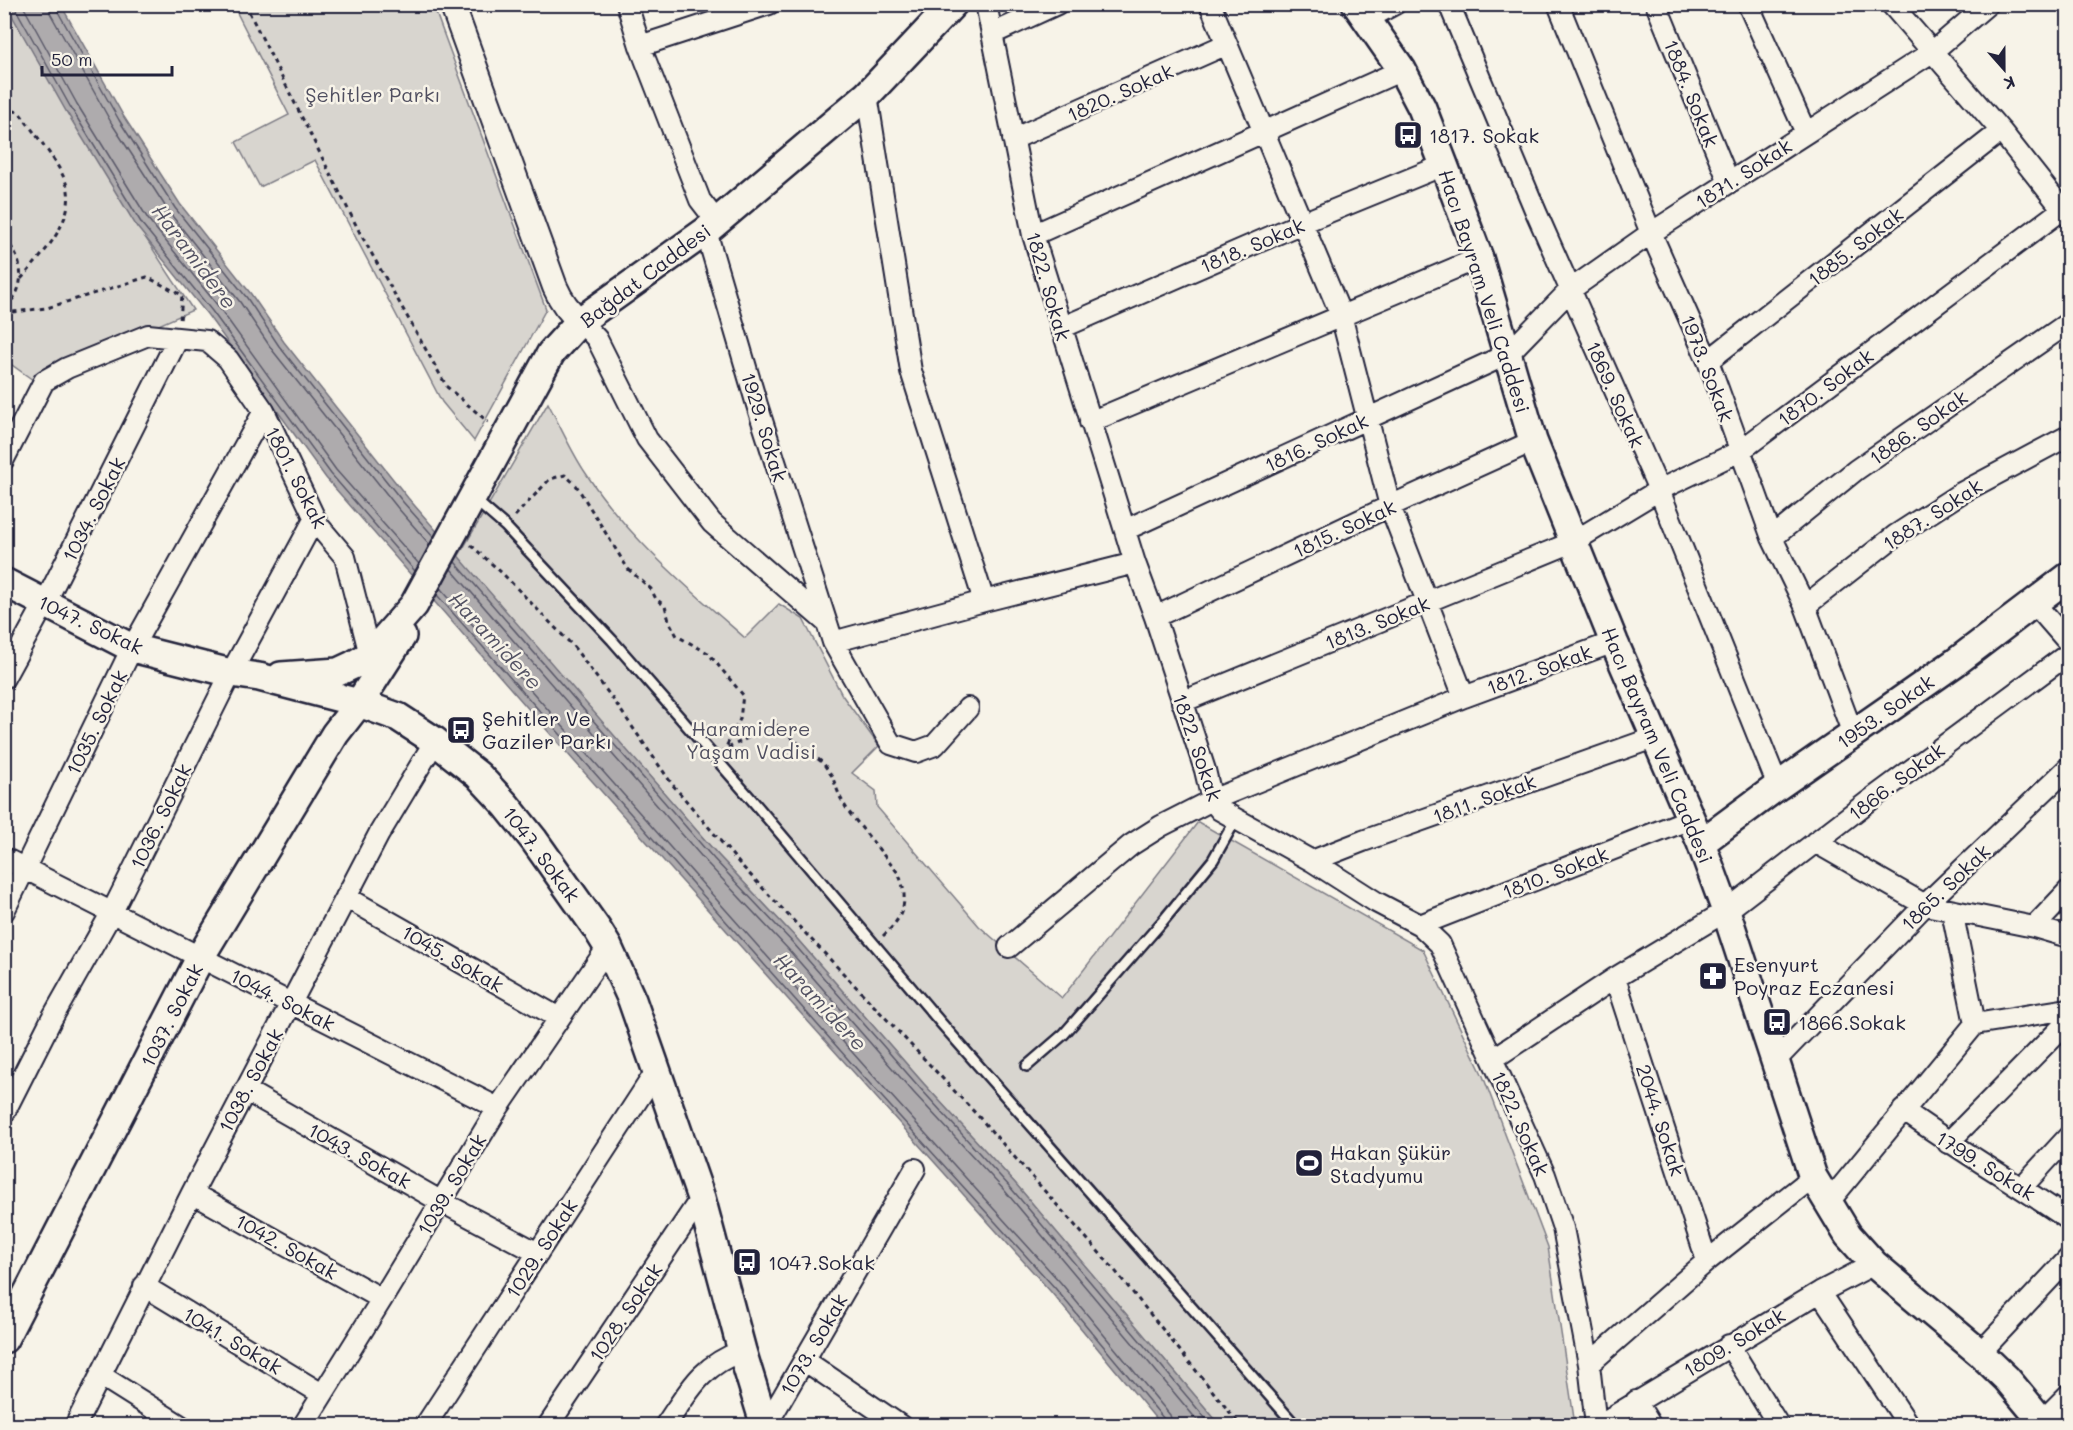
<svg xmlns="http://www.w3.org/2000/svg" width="2073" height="1430" viewBox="0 0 2073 1430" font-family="Mali,sans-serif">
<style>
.green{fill:#d8d5cf;stroke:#7d7c85;stroke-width:1.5}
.water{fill:#aeabad;stroke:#76747f;stroke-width:1.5}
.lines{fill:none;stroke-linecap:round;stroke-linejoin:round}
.shore{stroke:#5a5969;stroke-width:1.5}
.service-casing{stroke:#22223b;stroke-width:14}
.minor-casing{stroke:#22223b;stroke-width:24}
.tertiary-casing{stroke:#22223b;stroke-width:28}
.secondary-casing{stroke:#22223b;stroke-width:32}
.path{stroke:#22223b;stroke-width:3;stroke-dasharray:4.5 4.5;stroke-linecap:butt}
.service{stroke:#f7f3e8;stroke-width:9}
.minor{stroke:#f7f3e8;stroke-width:20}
.tertiary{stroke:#f7f3e8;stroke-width:24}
.secondary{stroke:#f7f3e8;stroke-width:27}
.labels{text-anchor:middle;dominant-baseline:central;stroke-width:5;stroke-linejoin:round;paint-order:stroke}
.street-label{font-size:20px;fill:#22223b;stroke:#f7f3e8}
.park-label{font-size:20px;fill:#504f60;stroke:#f7f3e8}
.poi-label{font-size:20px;fill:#22223b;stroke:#f7f3e8;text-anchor:start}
.water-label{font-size:21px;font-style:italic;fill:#535263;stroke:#f7f3e8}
</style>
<rect width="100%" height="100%" fill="#f7f3e8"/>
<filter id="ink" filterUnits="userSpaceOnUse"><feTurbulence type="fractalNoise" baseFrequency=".0167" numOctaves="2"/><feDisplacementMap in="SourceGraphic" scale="12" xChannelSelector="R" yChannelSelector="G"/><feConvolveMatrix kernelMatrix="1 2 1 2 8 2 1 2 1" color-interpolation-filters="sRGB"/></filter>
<g filter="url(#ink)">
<path class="green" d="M6 4C65 109 126 211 193 310L33 380 5 360 4 5Z
M233 5H433L546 309 474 441 442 402 315 160 260 187 236 142 289 115Z
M548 403C560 426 571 451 585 472 627 537 688 588 745 638L779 604 803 619 842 695 879 746 852 773 876 791 877 807 979 926 1062 998 1198 822 1423 950 1483 1076 1548 1247 1575 1425H1220L1015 1183 924 1084 798 940 718 855 458 557Z"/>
<path class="water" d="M6 5H61L124 117 180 204 251 294 284 342 408 498 718 855 798 940 924 1084 1015 1183 1220 1425H1161L1051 1292 575 762 326 478 207 314 137 227 66 111Z"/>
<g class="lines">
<path class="shore" d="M13 4 71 108 142 224 212 311 331 474 415 571
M22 4 77 104 148 219 218 306 336 470 419 564
M49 4 50 13 112 124 169 212 240 302 273 351 397 507 430 545
M56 4 57 10 119 120 175 208 247 298 279 346 403 502 434 537
M455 562 714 859 794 944 920 1088 1010 1187 1212 1426
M451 569 708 864 788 949 914 1093 1005 1191 1202 1426
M440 588 868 1070 1061 1283 1170 1415 1173 1426
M437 595 862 1075 1055 1288 1164 1419 1165 1426"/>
<g class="service-casing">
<path id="service" d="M475 500 505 526 612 640 752 800 941 1023 1296 1426
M1027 1066 1064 1034 1162 922 1213 860 1236 819"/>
</g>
<g class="minor-casing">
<path id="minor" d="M627 4 640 46 700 200 717 222
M986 4 1033 235 1135 563 1155 617 1205 770 1212 800 1220 810 1312 861 1376 902 1420 925 1440 944 1545 1175 1563 1228 1589 1364 1596 1426
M1449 4 1536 212 1659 490 1778 786
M1558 4 1651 233 1708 361 1772 538 1805 606 1853 734
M1656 4 1729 182
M1748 4 1806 133
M1891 4 2001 131 2068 216
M1367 19 1395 4
M992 34 1057 4
M640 46 769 4
M867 95 911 371 984 601
M1013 139 1227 44
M706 231 757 405 826 621
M1033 235 1402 70
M580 321 597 339 647 439 712 523 827 623 833 642 891 744 916 752 935 745 968 708
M1061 328 1302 223 1444 165
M1708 361 2001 131
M1090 422 1479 258
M4 459 44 381 67 368 148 335 207 341 228 359 264 411 318 525 345 557 370 655
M1125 530 1508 354 1570 290 1651 233 1932 52 1988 4
M1772 538 1856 470 2068 323
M2034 603 2068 642
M1805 606 1896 535 1961 493 2068 436
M1155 617 1390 506 1533 441
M833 642 984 601 1135 563
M4 678 45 603 178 338
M1464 697 1614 642
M1182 702 1573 542 1659 490 1740 451 2063 209
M1815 842 1925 905 2034 927 2068 937
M4 858 498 1108
M1312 861 1363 841 1656 737
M346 897 559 1018
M4 911 132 648 264 411
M1420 925 1690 819
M2034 927 2068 891
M1009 947 1131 845 1161 826 1212 800 1464 697 1390 506 1341 315 1210 4
M1615 978 1707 1261
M1975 1024 2068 1009
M1493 1059 1615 978 1726 911 1869 801 2068 654
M1775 1061 1925 905 2068 768
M245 1090 440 1201 538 1253
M1903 1110C1957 1149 2014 1182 2068 1219
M4 1113 51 1020 112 912 231 673 315 518
M1948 1143 2068 1021
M2022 1187 2068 1137
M192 1193 382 1299
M1828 1203 1975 1024 1952 911
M144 1286 322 1394
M1820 1292 1909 1426
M1729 1345 1779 1426
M1980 1353 2068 1259
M804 1360 901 1426
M1589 1364 1707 1261 1813 1177
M100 1375 181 1426
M1636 1401 1651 1426
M2042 1421 2068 1395
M75 1426 192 1193 379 834 435 741
M303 1426 382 1299 498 1108 608 947
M425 1426 657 1070
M548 1426 701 1198
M665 1426C689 1391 700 1366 742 1351
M766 1426 915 1169
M1597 1426 1820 1292 1874 1264"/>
</g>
<g class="tertiary-casing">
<path id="tertiary" d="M452 4 555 287C561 301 568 311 580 321"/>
</g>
<g class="secondary-casing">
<path id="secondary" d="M1356 4 1402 70 1422 108 1444 165 1479 258 1533 441 1614 642 1701 843 1726 911 1813 1177 1848 1235 1874 1264 1980 1353 2007 1379 2046 1426
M4 582 132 648 231 673 259 677 359 703 398 717 435 741 478 775 506 805 534 840 597 929 608 947 632 1000 701 1198 742 1351 765 1426
M281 676 338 672 353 665 370 655 414 605 551 353 580 321 706 231 867 95 953 4
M1701 843 1778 786 1956 662 2068 577
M4 1339 201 956 335 734 359 703 402 636"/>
</g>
<path class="path" d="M245 4 360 233 447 387 488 422
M4 109 19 112C32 131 61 164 67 186 76 220 42 255 21 279
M4 239C24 257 28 290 4 308
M4 313 47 308 147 277 182 295 180 321
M515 516 550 479 565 475 576 485 628 569 651 589 656 599 665 606 669 621 677 636 708 653 743 695 740 719 724 751
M471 545 503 574 573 646 615 702 672 784 739 863 979 1117 1112 1267 1241 1426
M728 748 775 724 823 763 832 776 840 797 848 811 898 873C910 899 904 917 883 936"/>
<use href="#service" class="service"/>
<use href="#minor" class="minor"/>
<use href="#tertiary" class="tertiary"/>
<use href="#secondary" class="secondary"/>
</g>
</g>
<defs>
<g id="bus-square" transform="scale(1.5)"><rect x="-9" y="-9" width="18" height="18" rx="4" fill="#22223b" stroke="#f7f3e8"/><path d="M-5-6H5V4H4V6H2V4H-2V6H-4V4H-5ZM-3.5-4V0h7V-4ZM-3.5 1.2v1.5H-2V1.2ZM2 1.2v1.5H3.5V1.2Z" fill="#fff"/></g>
<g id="pharmacy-square" transform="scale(1.5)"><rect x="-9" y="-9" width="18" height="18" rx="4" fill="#22223b" stroke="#f7f3e8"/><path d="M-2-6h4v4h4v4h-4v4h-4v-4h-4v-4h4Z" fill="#fff"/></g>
<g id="stadium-square" transform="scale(1.5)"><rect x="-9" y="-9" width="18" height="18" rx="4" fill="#22223b" stroke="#f7f3e8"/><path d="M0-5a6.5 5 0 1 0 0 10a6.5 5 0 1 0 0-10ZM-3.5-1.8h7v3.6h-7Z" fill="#fff"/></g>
</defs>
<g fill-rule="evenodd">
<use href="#bus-square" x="1408" y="135"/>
<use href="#bus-square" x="461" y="730"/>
<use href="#pharmacy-square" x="1713" y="976"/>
<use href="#bus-square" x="1777" y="1022"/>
<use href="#stadium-square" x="1309" y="1163"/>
<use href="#bus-square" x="747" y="1262"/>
</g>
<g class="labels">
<g class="street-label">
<text transform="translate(1120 92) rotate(-24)">1820. Sokak</text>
<text transform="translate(1692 93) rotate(68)">1884. Sokak</text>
<text transform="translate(1743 173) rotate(-33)">1871. Sokak</text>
<text transform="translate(1252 245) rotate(-23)">1818. Sokak</text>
<text transform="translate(1855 246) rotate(-38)">1885. Sokak</text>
<text transform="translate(645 275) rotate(-37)">Bağdat Caddesi</text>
<text transform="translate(1049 286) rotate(74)">1822. Sokak</text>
<text transform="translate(1485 291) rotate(72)">Hacı Bayram Veli Caddesi</text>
<text transform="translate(1708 368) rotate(69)">1973. Sokak</text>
<text transform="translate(1825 387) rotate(-37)">1870. Sokak</text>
<text transform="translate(1616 394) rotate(66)">1869. Sokak</text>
<text transform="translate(765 427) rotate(73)">1929. Sokak</text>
<text transform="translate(1918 427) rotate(-35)">1886. Sokak</text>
<text transform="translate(1316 442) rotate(-25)">1816. Sokak</text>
<text transform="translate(297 477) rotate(63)">1801. Sokak</text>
<text transform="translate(93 509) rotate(-63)">1034. Sokak</text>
<text transform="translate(1932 514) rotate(-33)">1887. Sokak</text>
<text transform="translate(1344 528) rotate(-25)">1815. Sokak</text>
<text transform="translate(1377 622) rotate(-22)">1813. Sokak</text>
<text transform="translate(91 624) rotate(25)">1047. Sokak</text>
<text transform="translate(1539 669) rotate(-20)">1812. Sokak</text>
<text transform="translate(1885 711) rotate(-35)">1953. Sokak</text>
<text transform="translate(96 722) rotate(-64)">1035. Sokak</text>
<text transform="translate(1658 745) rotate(67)">Hacı Bayram Veli Caddesi</text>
<text transform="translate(1198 747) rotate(71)">1822. Sokak</text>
<text transform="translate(1896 781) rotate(-37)">1866. Sokak</text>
<text transform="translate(1484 798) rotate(-20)">1811. Sokak</text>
<text transform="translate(160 816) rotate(-64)">1036. Sokak</text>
<text transform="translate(542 854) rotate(53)">1047. Sokak</text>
<text transform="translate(1555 872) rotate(-21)">1810. Sokak</text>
<text transform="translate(1945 887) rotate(-44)">1865. Sokak</text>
<text transform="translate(453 958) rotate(30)">1045. Sokak</text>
<text transform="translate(283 999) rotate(27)">1044. Sokak</text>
<text transform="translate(171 1015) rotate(-63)">1037. Sokak</text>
<text transform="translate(250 1080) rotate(-62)">1038. Sokak</text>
<text transform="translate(1661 1120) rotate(72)">2044. Sokak</text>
<text transform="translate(1521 1123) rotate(66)">1822. Sokak</text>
<text transform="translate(360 1155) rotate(29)">1043. Sokak</text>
<text transform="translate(1986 1165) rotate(32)">1799. Sokak</text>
<text transform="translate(451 1184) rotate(-59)">1039. Sokak</text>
<text transform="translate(287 1246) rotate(29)">1042. Sokak</text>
<text transform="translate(541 1248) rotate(-57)">1029. Sokak</text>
<text transform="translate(625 1312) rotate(-56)">1028. Sokak</text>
<text transform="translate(233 1340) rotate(31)">1041. Sokak</text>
<text transform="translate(1734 1342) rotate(-31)">1809. Sokak</text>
<text transform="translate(813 1344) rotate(-60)">1073. Sokak</text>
</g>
<g class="park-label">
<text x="373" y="94">Şehitler Parkı</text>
<text x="751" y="728">Haramidere<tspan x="751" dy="23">Yaşam Vadisi</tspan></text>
</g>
<g class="poi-label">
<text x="1429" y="135">1817. Sokak</text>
<text x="482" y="718">Şehitler Ve<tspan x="482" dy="23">Gaziler Parkı</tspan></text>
<text x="1734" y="964">Esenyurt<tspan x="1734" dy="23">Poyraz Eczanesi</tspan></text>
<text x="1798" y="1022">1866.Sokak</text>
<text x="1330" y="1152">Hakan Şükür<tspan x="1330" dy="23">Stadyumu</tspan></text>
<text x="768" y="1262">1047.Sokak</text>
</g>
<g class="water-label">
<text transform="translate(195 256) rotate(53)">Haramidere</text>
<text transform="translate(496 640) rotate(47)">Haramidere</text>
<text transform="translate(821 1001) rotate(47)">Haramidere</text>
</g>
</g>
<rect width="2073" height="1430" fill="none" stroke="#f7f3e8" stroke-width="24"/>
<rect x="12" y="12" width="2049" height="1406" fill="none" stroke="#22223b" stroke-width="2" filter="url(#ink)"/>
<g transform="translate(2004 69) rotate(159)" stroke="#f7f3e8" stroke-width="4.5" paint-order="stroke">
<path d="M0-4.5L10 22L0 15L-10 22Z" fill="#22223b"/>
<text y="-9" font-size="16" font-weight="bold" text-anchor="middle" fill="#22223b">K</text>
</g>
<path d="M42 66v9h130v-9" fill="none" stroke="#22223b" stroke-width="3"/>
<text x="51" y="66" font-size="18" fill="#22223b" stroke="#f7f3e8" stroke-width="4.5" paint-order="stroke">50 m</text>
</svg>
